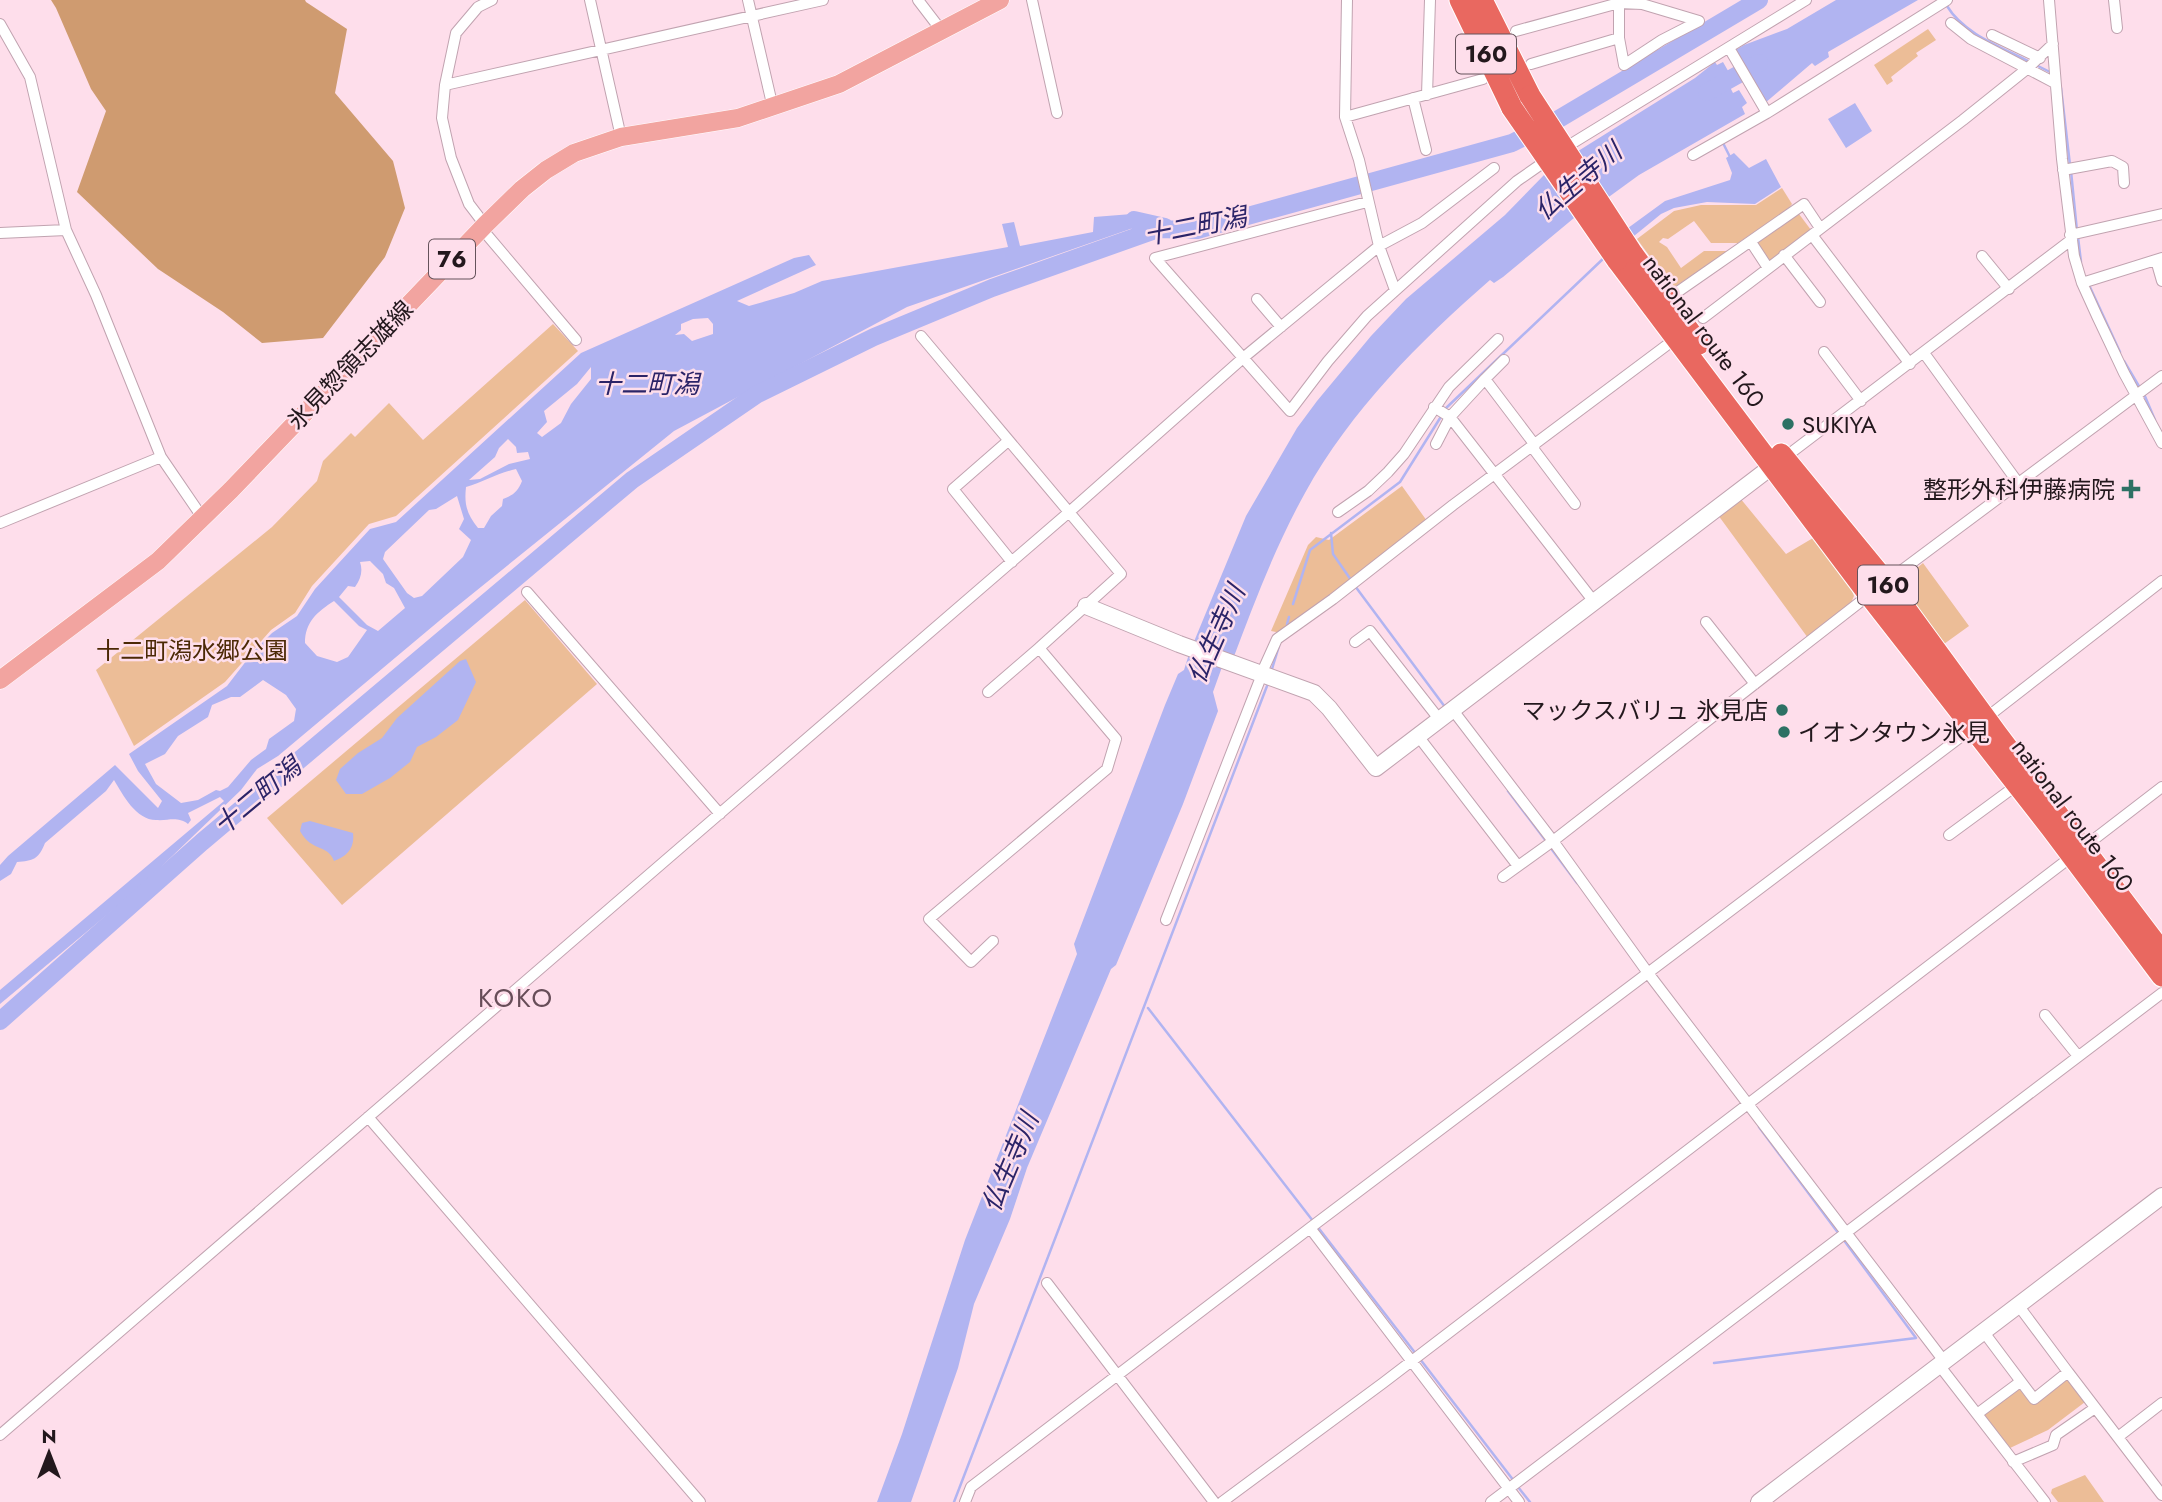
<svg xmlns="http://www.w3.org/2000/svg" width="2162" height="1502" viewBox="0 0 2162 1502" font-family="Jost,'Noto Sans JP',sans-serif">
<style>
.green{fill:#ecbd97}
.forest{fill:#cf9b70}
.water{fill:#b1b4f1;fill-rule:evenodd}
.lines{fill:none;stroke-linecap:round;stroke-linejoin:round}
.stream{stroke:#b1b4f1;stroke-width:2.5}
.river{stroke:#b1b4f1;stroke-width:18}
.street-casing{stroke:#c1a3b0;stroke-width:12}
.secondary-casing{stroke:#c1a3b0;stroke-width:18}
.primary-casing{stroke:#fff;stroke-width:19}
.highway-casing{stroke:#fff;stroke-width:23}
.street{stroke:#fff;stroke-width:10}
.secondary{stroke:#fff;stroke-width:16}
.primary{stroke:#f2a4a0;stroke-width:18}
.highway{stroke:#e96860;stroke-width:21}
.highway-bridge-casing{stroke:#fff;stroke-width:23;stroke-linecap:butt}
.highway-bridge{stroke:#e96860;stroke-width:21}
.poi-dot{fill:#2d7164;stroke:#fedeeb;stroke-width:2.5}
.labels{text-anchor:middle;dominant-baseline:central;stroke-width:5;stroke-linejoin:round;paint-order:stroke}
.shield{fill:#fedeeb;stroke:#65535b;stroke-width:2}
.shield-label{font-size:23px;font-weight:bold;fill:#23181d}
.street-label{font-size:24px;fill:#23181d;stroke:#fedeeb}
.poi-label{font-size:24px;fill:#23181d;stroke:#fedeeb;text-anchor:start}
.park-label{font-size:24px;fill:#4b2905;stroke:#fedeeb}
.water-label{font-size:26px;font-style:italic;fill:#2b2468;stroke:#fedeeb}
.neighbourhood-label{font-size:26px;letter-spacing:2px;fill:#674d58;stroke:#fedeeb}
</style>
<rect width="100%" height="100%" fill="#fedeeb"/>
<path class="green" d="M1928 29 1936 40 1916 53 1918 56 1891 77 1893 81 1887 85 1874 65Z
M1782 188 1792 204 1788 209 1738 243H1711L1694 221 1668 239 1663 238 1659 242 1667 247 1681 268 1704 251H1728L1673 288 1637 239 1674 211 1701 205H1756Z
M1799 214 1811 230 1770 262 1756 244Z
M553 324 578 351 396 516 369 524 312 586 295 613 271 630 225 682 134 746 96 670 272 527 317 481 323 461 351 433 355 437 389 403 423 440Z
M1402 486 1427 521 1281 633 1271 631 1308 545 1316 537 1329 540Z
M1740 498 1786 554 1813 538 1852 591 1854 596 1851 603 1808 638 1718 515Z
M1923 563 1969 626 1944 644 1903 590 1906 577Z
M525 600 597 684 342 905 267 818Z
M2063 1380 2070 1381 2085 1402 2048 1430 2010 1448 1985 1416 1986 1412 2016 1390 2021 1389 2032 1403Z
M2085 1475 2104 1502H2058L2051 1493 2052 1489Z"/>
<path class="forest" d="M51 0H305L306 2 347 29 335 93 393 161 405 208 385 257 323 338 262 343 223 312 158 269 77 192 106 111 91 89 56 8Z"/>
<path class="water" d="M1836 0H1918L1828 52 1829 57 1815 66 1812 63 1765 103 1734 51 1744 45 1787 29Z
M1715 62 1717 65 1723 62 1731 76 1726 79 1733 93 1739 90 1747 103 1742 107 1745 114 1639 175 1606 199 1575 153 1695 78Z
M1855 103 1872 131 1846 148 1828 119Z
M1734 153 1749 168 1766 159 1781 187 1755 204 1707 202 1674 208 1661 214 1634 236 1628 228 1665 201 1730 180 1732 173 1726 158Z
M1544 175 1574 218 1503 277 1494 283 1490 280C1419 342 1351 410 1305 493 1276 545 1254 603 1233 659L1193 644 1246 516 1297 428 1317 401 1371 336 1406 299 1505 215Z
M1132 214 1136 227 907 307 674 431 445 616 278 756 257 769 241 790 138 889 0 1004V990L224 801 220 797 188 813 191 820 188 824C177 816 169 821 156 820 136 820 123 795 114 780L106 791 45 843C39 859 33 861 17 862L11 874 0 881V865L8 856 115 765 158 808 162 801 138 771 129 754 227 686 253 652 272 633 297 616 315 589 370 529 396 522 581 353 794 258 809 255 816 265 737 301 749 306 794 293 822 281 1008 247 1002 224 1014 222 1020 246 1093 232 1094 217ZM708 318 713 324V334L692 341 684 334 675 335 681 330V324L693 319ZM591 367V379L571 404 561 423 542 437 537 433 547 422 544 411 577 384ZM508 439 516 447 517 453 528 452 530 459 509 464 480 479 469 480 495 457 499 448ZM516 469 522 481C518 491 514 495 503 499L502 506 491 516 484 528H478C467 514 464 505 466 487 483 482 498 473 516 469ZM457 496 464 519 459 529 471 540 463 557 422 596 414 598 407 593 383 559 385 552 429 510 436 509ZM370 561 383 574 386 583 394 588 405 608 378 631 367 625 339 597 348 586 355 587C361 579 363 571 360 562ZM334 601 359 626 367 630 348 657 337 662 317 656 305 643C305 622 317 612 334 601ZM263 680 286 695 296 709 294 721 269 739 266 749 251 760 228 787 220 791 216 790 198 800 181 803 156 784 145 764 165 754 178 736 208 717 212 705 231 697H240Z
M1189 654 1222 667 1213 692 1218 711 1183 804 1116 965 1111 969 1027 1168 1010 1219 974 1304 958 1368 911 1502H877L902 1434 965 1240 1077 954 1074 944 1165 705 1178 674 1184 670Z
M466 659 476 682 458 720 436 737 417 747 410 762 390 778 362 794H346L336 780 340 769 358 753 382 738 397 718 460 661Z
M310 821 353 833C355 848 347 856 334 861 328 844 311 852 300 831L302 823Z"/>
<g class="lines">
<path class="stream" d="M1947 6C1964 34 2001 47 2030 62
M2036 65 2052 73
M2061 88 2070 165
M1723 143 1731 159
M2071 171 2077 231
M2078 237 2081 262
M2089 285 2120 352
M2124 361 2140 388
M2144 394 2155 420
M1445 409 1605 257
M1331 533 1333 554 1351 580
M1355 586 1445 707
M1293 604 1310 550 1400 482 1442 415
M1287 624 1289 617
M1272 669 1279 646
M1508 791 1546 841
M1550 847 1577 883
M1148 1008 1313 1221
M1759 1127 1839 1234
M1317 1226 1416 1354
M1420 1359 1514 1481
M1714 1363 1916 1338 1843 1239
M1518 1487 1530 1502
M954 1502 1267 686"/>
<path class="river" d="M1707 92 1759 63
M1134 220 1165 227
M0 1021 202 842 632 480 756 395 874 337 992 288 1158 229 1197 230 1512 143 1557 120 1759 0"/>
<g class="street-casing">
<path id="street" d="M590 0 621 137
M748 0 773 108
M918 0 941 30
M1032 0 1057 113
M1347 0 1345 117 1359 160 1379 246 1395 290
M2049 0 2062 159 2074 256 2082 283 2097 316 2124 373 2162 443
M2114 0 2117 28
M1619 3 1642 4 1699 21 1662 40 1624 65 1619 38Z
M1951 23 1971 39 2055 83
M0 24 30 77 66 230 96 295 161 457 202 517
M1516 31 1619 3V0
M1992 35 2040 58
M1531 64 1619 38
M445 85 823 0
M1427 95 1430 0
M1413 98 1426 150
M1767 113 1947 0
M1345 117 1483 79
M1563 149 1806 0
M1693 155 1767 113 1729 48
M2063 170 2112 161 2123 167 2124 183
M1367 202 1155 258 1290 411 1328 361 1367 316 1517 181 1550 158
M485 225 469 204 451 158 442 118 445 85 456 33 478 7 492 0
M482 229 576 340
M0 233 66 230
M1812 235 1910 364
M2070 235 2162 214
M1751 242 1768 268
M1784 255 1820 302
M1982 256 2009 289
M2156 260 2162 281
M2082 283 2162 258
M1257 299 1281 327
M1666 300 1804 204 1820 228
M1703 318 1963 120 2028 68 2053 44
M921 336 1121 574 1039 648 1116 739 1107 769 929 919 971 962 993 941
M1824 352 1861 401
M1924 353 2019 484
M1504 360 1485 379 1535 445
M1485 379 1450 417 1595 603
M1434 407 1450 417 1436 444
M1008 441 953 489 1012 562
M1532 447 1575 504
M1784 458 2071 240
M1338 512 1368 491 1388 472 1404 454 1449 387 1498 339
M0 523 161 457
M1886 582 2162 376
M527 592 720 814
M1706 622 1755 684
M1355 642 1370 631 1439 719
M1263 670 1277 639 1333 599 1453 505 1667 345
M988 692 1039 648
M1452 709 1553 841 1648 973 1944 1361
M1418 736 1518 866
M1949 835 2017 785
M2084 847 2162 787
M1503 877 1553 841 1869 595
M1166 920 1259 682
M2045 1015 2078 1056
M368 1117 700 1502
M1310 1228 1519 1502
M1047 1283 1214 1502
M2018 1305 2068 1372
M1983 1331 2034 1399 2068 1372 2162 1495
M1939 1365 2045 1502
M1977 1414 2020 1382
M0 1435 1068 513 1243 358 1379 246 1422 223 1494 168
M2118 1437 2162 1403
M2013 1462 2053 1445 2056 1435 2095 1408
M965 1502 971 1487 1310 1228 1995 711 2162 581
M1222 1502 1383 1383 2071 857
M1491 1502 2162 993"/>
</g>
<g class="secondary-casing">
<path id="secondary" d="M1086 606 1179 644 1314 693 1329 708 1376 768 1779 461
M1759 1502 2162 1196"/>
</g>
<g class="primary-casing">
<path id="primary" d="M0 680 158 561 231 490 485 225 522 189 546 170 574 153 621 137 738 118 839 84 1000 0"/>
</g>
<g class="highway-casing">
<path id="highway" d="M1460 0 1512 108
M1482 0 1530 96
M1632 253 1699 344
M1617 260 1869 595 2051 828 2162 976
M1781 454 1886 582 1997 734 2162 952"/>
</g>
<use href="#street" class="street"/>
<use href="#secondary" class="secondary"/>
<use href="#primary" class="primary"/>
<use href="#highway" class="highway"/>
<g class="highway-bridge-casing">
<path id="highway-bridge" d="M1530 96 1632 253
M1512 108 1617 260"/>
</g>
<use href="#highway-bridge" class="highway-bridge"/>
</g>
<g class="poi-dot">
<circle cx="1788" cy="424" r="7"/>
<path d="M2127.5 478.5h7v7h7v7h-7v7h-7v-7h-7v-7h7z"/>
<circle cx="1782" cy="710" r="7"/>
<circle cx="1784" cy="732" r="7"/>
</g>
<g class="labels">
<g class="shield">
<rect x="1456" y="34.5" width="60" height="39" rx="5"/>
<rect x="429" y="239.5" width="46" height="39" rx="5"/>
<rect x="1858" y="565.5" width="60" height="39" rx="5"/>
</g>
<g class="shield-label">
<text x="1486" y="54">160</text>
<text x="452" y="259">76</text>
<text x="1888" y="585">160</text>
</g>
<g class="street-label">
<text transform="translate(1704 331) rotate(53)">national route 160</text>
<text transform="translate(350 365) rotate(-46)">氷見惣領志雄線</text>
<text transform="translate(2073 815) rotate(53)">national route 160</text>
</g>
<g class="poi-label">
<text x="1802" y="424">SUKIYA</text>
<text x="2115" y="489" text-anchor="end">整形外科伊藤病院</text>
<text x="1768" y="710" text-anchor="end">マックスバリュ 氷見店</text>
<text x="1798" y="732">イオンタウン氷見</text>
</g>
<g class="park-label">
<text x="192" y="650">十二町潟水郷公園</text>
</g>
<g class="water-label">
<text transform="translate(1578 181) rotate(-40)">仏生寺川</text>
<text transform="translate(1195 226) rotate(-11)">十二町潟</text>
<text x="647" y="384">十二町潟</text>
<text transform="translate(1216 634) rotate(-66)">仏生寺川</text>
<text transform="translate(257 796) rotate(-40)">十二町潟</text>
<text transform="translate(1010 1162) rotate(-67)">仏生寺川</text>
</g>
<g class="neighbourhood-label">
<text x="516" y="998">KOKO</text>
</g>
</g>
<g transform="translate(49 1453)" stroke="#fedeeb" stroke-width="5" paint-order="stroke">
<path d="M0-5L12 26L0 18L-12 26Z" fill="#23181d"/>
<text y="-10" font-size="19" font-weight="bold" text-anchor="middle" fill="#23181d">N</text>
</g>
</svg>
